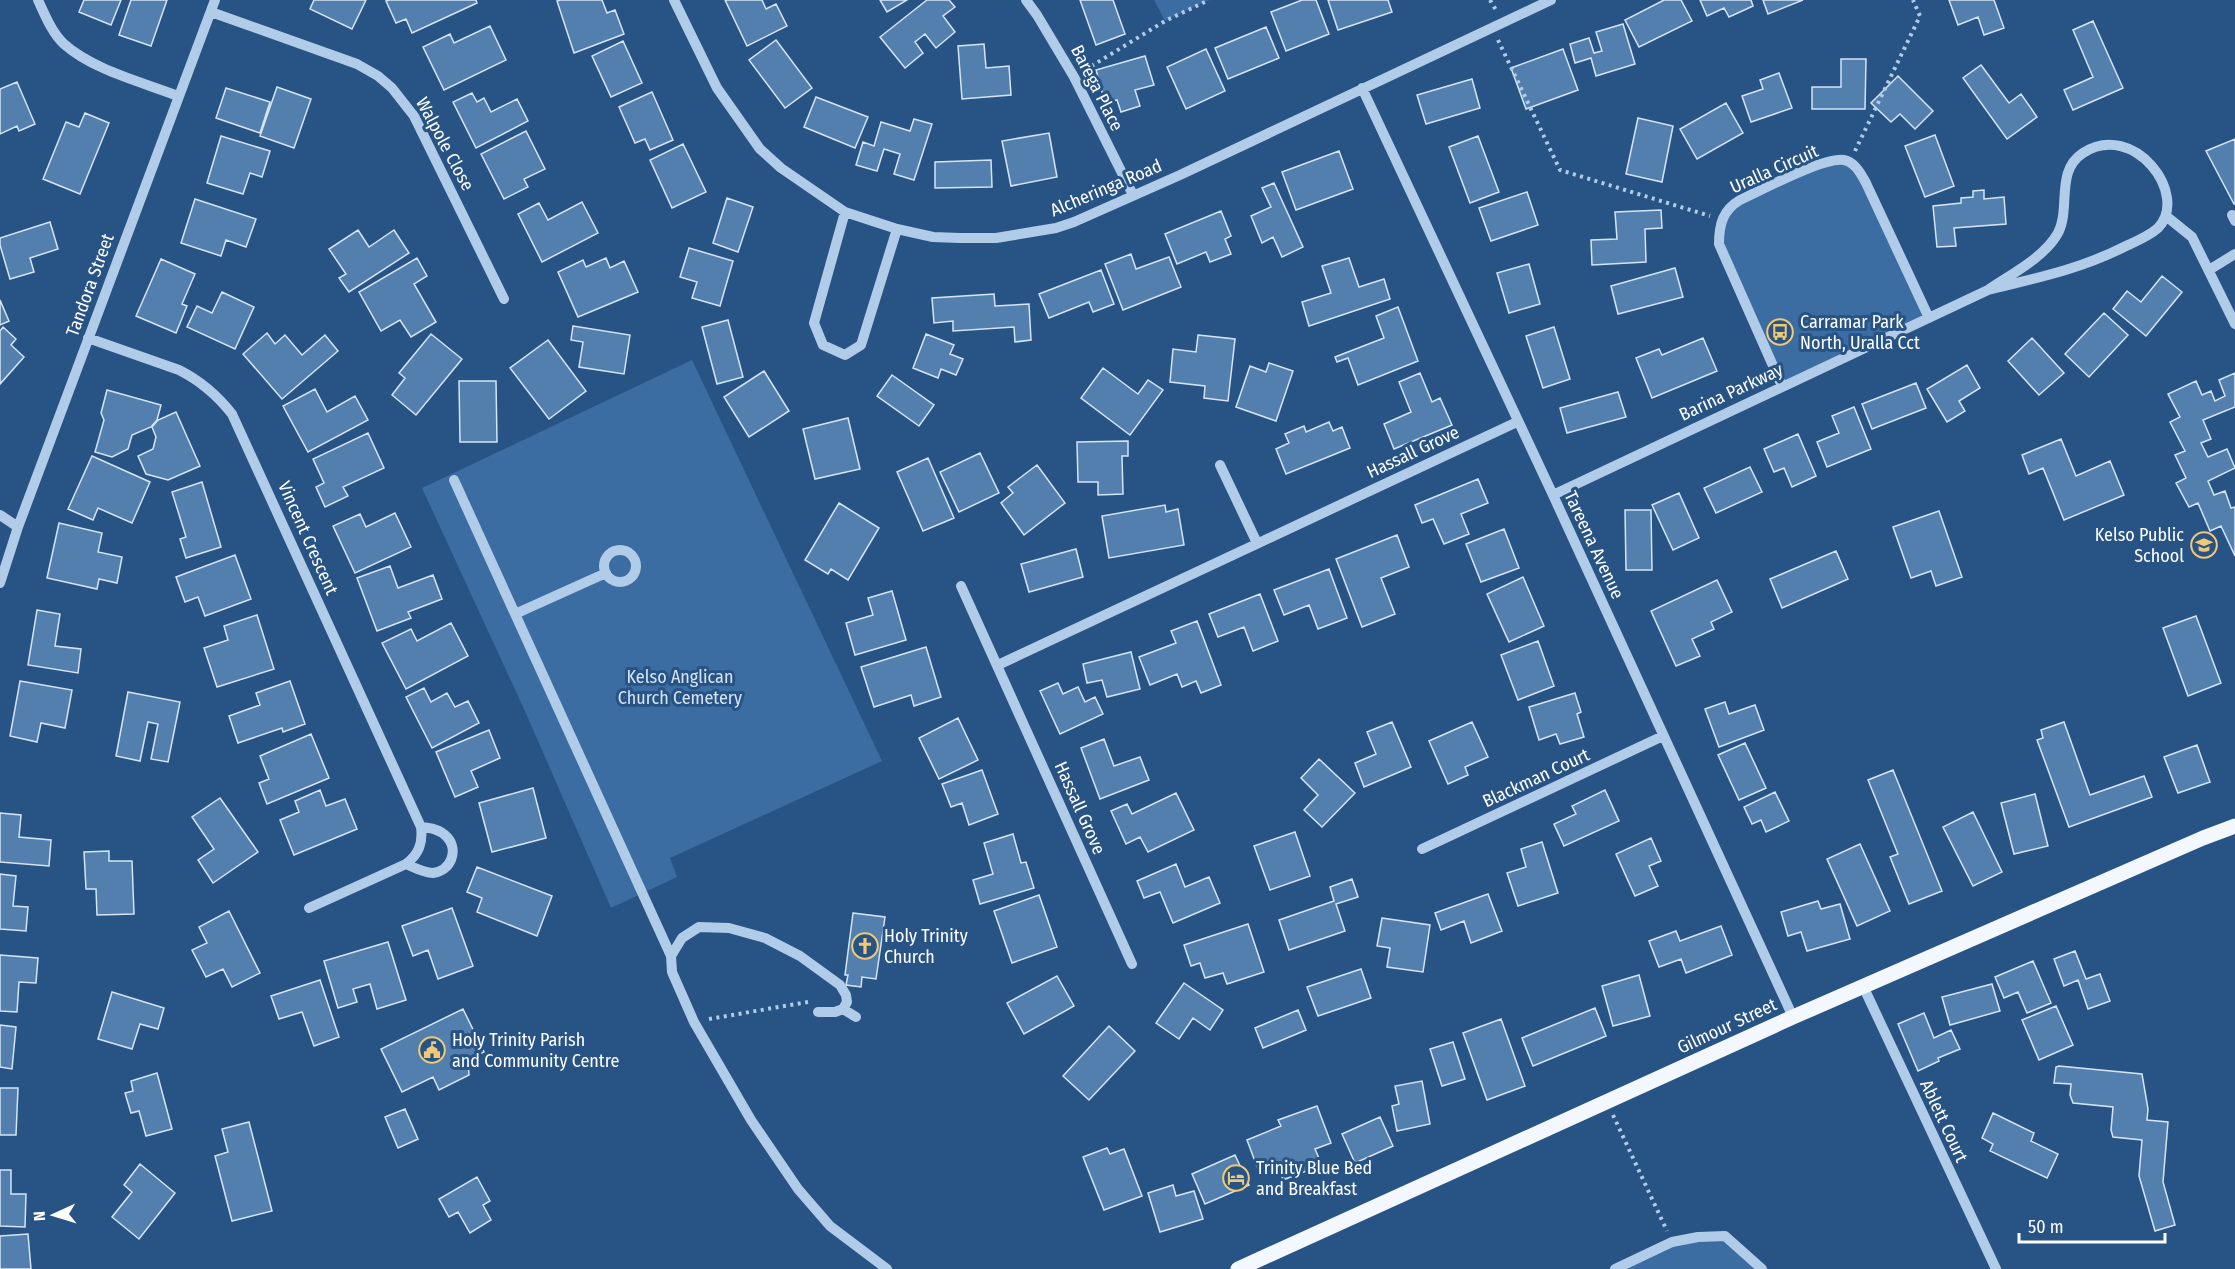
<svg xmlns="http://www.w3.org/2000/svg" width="2235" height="1269" viewBox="0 0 2235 1269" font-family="'Fira Sans Condensed',sans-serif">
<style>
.green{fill:#3b6da2}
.building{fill:#537faf;stroke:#d5e5f6;stroke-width:1.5}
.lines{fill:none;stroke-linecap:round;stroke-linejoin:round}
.path{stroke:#b1cce8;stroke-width:4;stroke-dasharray:3 4.5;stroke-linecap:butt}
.minor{stroke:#b1cce8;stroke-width:10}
.major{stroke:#f3f8fe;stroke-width:15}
.labels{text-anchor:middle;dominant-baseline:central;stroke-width:6;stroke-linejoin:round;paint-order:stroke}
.street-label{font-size:18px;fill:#fff;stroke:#275385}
.poi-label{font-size:18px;fill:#fff;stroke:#275385;text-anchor:start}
.park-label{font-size:18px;fill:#d5e5f6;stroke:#275385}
</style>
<rect width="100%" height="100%" fill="#275385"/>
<path class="green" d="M1154 0H1209L1165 21Z
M1850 162 1929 318 1782 386 1719 233 1725 212 1819 164Z
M692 360 882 761 670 858 677 877 611 908 524 709 422 488Z
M1725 1236 1762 1269H1615L1672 1242Z"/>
<path class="building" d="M84 0H121L111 25 79 12Z
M131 0H167L151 46 119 35Z
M314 0H366L352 29 310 9Z
M389 0H476L477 3 412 33 406 19 396 23 386 1Z
M560 0H602L607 13 615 10 624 34 574 53 557 1Z
M725 0H762L766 9 776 4 787 26 747 46Z
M880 0H907L887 12Z
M927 0H949L955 7 943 16 955 32 936 48 925 34 915 42 923 53 905 68 880 37Z
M1080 0H1113L1125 34 1096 45Z
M1302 0H1316L1329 34 1286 51 1271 12Z
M1328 0H1388L1392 12 1338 30Z
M1664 0H1681L1692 21 1639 47 1625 20Z
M1700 0H1751L1753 6 1729 17 1724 8 1707 16Z
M1763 0H1803L1768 14Z
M1949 0H1994L2004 28 1984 35 1978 17 1958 25Z
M2093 21 2123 88 2073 110 2064 90 2093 77 2073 30Z
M1623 24 1635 64 1596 76 1591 58 1575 63 1570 44 1589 38 1594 53 1602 51 1596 32Z
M490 26 506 60 444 90 423 47 450 34 454 43Z
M1266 27 1279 58 1228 79 1215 48Z
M776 40 812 88 785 108 749 60Z
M623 41 642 83 611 97 592 56Z
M984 44 986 68 1009 66 1011 95 962 99 958 46Z
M1206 49 1225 91 1186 109 1167 67Z
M1563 49 1578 90 1526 109 1511 68Z
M1145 56 1154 85 1135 90 1140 106 1121 112 1117 100 1105 103 1096 70Z
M1841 59H1866L1865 109H1812V87H1841Z
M1981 65 2009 103 2021 94 2037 117 2007 139 1963 78Z
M1779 73 1792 108 1751 122 1742 96 1763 89 1760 80Z
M1898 76 1933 111 1915 129 1900 114 1891 122 1871 103Z
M1472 79 1480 108 1426 124 1417 95Z
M17 82 35 124 19 131 17 126 0 134V89Z
M277 87 311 99 294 148 260 136Z
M226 88 270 102 260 133 216 118Z
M652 92 673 140 650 150 645 139 635 143 619 107Z
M472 93 477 102 484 98 491 112 517 99 528 121 476 148 453 102Z
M816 97 868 117 855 148 804 127Z
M1726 103 1743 133 1697 159 1680 129Z
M85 113 109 123 80 194 43 179 66 122 79 127Z
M1638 118 1673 126 1662 182 1626 174Z
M914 119 932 124 914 180 894 174 900 154 884 149 877 171 856 165 863 142 874 146 881 122 910 131Z
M526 131 545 169 524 179 528 187 504 199 481 154Z
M1049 133 1057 177 1011 186 1002 141Z
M1935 135 1954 186 1925 197 1905 146Z
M221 136 270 151 262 177 250 173 243 194 207 183Z
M1478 136 1499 192 1470 203 1449 147Z
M2235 139V204H2234L2206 151Z
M683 144 706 192 672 208 650 160Z
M1339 151 1353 189 1296 210 1282 172Z
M991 160 992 187 935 188V162Z
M1274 183 1303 247 1282 257 1273 237 1262 243 1251 216 1271 207 1262 188Z
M1984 190V199L2004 197 2006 224 1954 228 1956 246 1937 247 1933 206 1961 203V198L1973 197V191Z
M1527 192 1538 225 1491 241 1479 208Z
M727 198 753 207 738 252 713 243Z
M195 199 256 219 246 247 226 240 221 256 181 243Z
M582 202 598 233 542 262 518 214 539 203 548 220Z
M1661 210 1662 228 1645 229 1646 262 1592 265 1591 240 1617 239 1615 212Z
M1221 211 1231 236 1225 239 1231 254 1210 262 1206 252 1177 264 1165 234Z
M50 222 58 249 30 258 34 272 10 279 0 245V238Z
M358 230 369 247 394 230 409 253 349 292 339 278 346 274 329 249Z
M689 248 733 261 720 306 692 298 697 282 680 277Z
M1131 254 1136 269 1169 257 1181 287 1123 310 1105 264Z
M417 258 427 276 414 284 436 322 411 337 400 320 381 331 359 292Z
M606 258 610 268 624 261 638 292 578 317 558 272 583 260 586 267Z
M1349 258 1359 287 1384 279 1390 299 1309 326 1302 302 1331 293 1322 266Z
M161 259 195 274 182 304 187 306 176 333 136 316Z
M1529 264 1540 304 1509 313 1497 273Z
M1675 268 1683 297 1618 314 1611 286Z
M1101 270 1114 304 1093 312 1089 302 1049 318 1039 294Z
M2162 276 2182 292 2146 336 2113 309 2127 291 2141 302Z
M222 292 254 307 235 349 187 327 197 306 212 313Z
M994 294 995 306 1029 304 1031 340 1015 342 1014 327 953 331V321L934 323 932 298Z
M0 300 9 321 0 325Z
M1398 307 1418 361 1358 385 1348 358 1337 362 1335 357 1384 338 1376 316Z
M2104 313 2128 335 2089 377 2065 354Z
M728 320 743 377 717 384 702 327Z
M573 326 630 335 624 374 579 367 583 342 571 340Z
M3 327 16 339 11 345 24 357 0 384V331Z
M1554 327 1570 379 1543 388 1526 336Z
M267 333 275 344 285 335 302 355 325 335 338 351 282 399 243 354Z
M431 334 462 359 416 415 392 395 405 378 399 373Z
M926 334 954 345 950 354 963 359 956 375 941 369 938 378 913 368Z
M1198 335 1235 339 1228 401 1204 398 1205 386 1170 382 1173 349 1196 352Z
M1703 338 1717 371 1652 398 1636 358 1659 349 1662 355Z
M2032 338 2064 373 2039 395 2008 361Z
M548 340 586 391 549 419 510 368Z
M1269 363 1293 371 1276 421 1236 407 1250 366 1266 372Z
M1967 365 1980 388 1959 401 1965 411 1947 422 1927 389Z
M1103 368 1138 394 1148 380 1163 390 1130 435 1081 398Z
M764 371 789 411 749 437 724 397Z
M1420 373 1432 402 1440 398 1452 425 1394 449 1384 424 1411 412 1399 382Z
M2235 373V407L2203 420 2211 439 2201 443 2208 457 2227 449 2235 468 2208 481 2214 495 2225 491 2231 508 2235 507V556L2221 526 2210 531 2198 503 2189 507 2176 483 2186 478 2175 455 2185 451 2170 422 2180 417 2168 394 2196 381 2202 395 2211 391 2215 401 2225 396 2219 380Z
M892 375 934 405 919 426 877 396Z
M459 381H496L497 442H460Z
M1916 383 1926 408 1872 429 1862 404Z
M315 389 327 412 355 396 368 420 308 452 283 406Z
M107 390 161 405 157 420 151 427 132 435 128 449 112 457 95 452 104 420 101 413Z
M1618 392 1626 417 1567 433 1560 408Z
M1854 407 1871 449 1827 467 1817 442 1839 433 1832 416Z
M176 412 200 466 168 480 146 474 138 456 153 449 156 437 152 427 158 420Z
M848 418 860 469 815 479 803 429Z
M1329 422 1333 431 1342 427 1350 448 1286 474 1276 449 1289 443 1285 434 1304 426 1306 432Z
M368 433 384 468 343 487 348 496 325 507 316 487 324 483 313 459Z
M1798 434 1816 476 1792 487 1784 468 1774 472 1764 449Z
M2061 439 2076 476 2110 461 2124 495 2064 520 2043 468 2029 474 2022 455Z
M1128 441V456H1122L1123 494 1098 495V482H1078L1077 442Z
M980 453 999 493 959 512 940 472Z
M92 456 150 482 132 523 98 508 93 520 68 509Z
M928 458 954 518 923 531 897 472Z
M1037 465 1065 503 1024 535 1001 503 1013 493 1008 487Z
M1750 467 1762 492 1716 513 1704 488Z
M1478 479 1488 503 1461 514 1469 534 1444 544 1433 519 1422 523 1415 505Z
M202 482 221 547 186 558 180 539 186 537 172 492Z
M1679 493 1699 538 1673 550 1652 505Z
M839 503 879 528 848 580 831 569 828 574 805 560Z
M1165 505 1166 512 1178 509 1184 545 1109 558 1102 516Z
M1625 510H1651L1652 570H1626Z
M1939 511 1962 577 1936 586 1931 571 1911 578 1893 527Z
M395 513 411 547 355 573 333 526 360 514 366 527Z
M59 523 102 533 98 552 122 557 117 583 99 579 97 589 47 578Z
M1504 529 1519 568 1481 582 1466 544Z
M1397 535 1409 567 1381 578 1395 614 1362 627 1336 559Z
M1076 549 1083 577 1029 592 1021 564Z
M1836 551 1848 579 1782 608 1770 579Z
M235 555 251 599 205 616 198 597 185 602 176 577Z
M390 566 398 588 433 575 442 599 408 612 411 618 377 631 357 578Z
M1329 569 1347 618 1318 629 1309 605 1284 615 1274 590Z
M1523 577 1544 626 1509 642 1487 594Z
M1717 580 1732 612 1711 622 1714 629 1692 639 1700 656 1676 666 1651 611Z
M892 591 906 640 855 655 846 623 873 615 868 598Z
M1260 594 1278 641 1253 651 1244 627 1218 637 1209 614Z
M37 610 60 614 55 646 81 649 78 673 28 665Z
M257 615 274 669 217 687 204 648 228 640 224 626Z
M2196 616 2221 683 2188 696 2163 628Z
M1197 621 1221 685 1201 693 1196 681 1182 687 1177 674 1150 685 1139 657 1176 643 1171 631Z
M451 623 468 656 406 689 382 643 411 629 417 641Z
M1538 641 1554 686 1518 700 1501 655Z
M926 647 941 697 914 706 911 695 874 707 861 667Z
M1131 652 1140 689 1107 697 1102 680 1087 683 1083 664Z
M20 681 72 690 65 728 41 723 37 742 10 736Z
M290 681 305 724 283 732 282 728 238 743 229 716 260 705 256 693Z
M1058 683 1063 694 1078 687 1085 702 1095 697 1103 714 1060 734 1040 691Z
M424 688 431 702 447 693 455 707 468 701 479 723 432 748 406 697Z
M128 692 180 702 168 762 151 759 158 724 148 722 140 761 116 756Z
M1575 693 1581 712 1577 714 1584 737 1560 744 1556 734 1539 740 1529 707Z
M1725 702 1729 714 1755 705 1764 730 1719 747 1705 709Z
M958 718 978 760 939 779 919 738Z
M1392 722 1411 767 1364 787 1355 763 1376 754 1367 732Z
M1472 722 1488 757 1465 767 1468 775 1448 784 1429 741Z
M2064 722 2090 795 2144 776 2152 797 2069 827 2037 740 2043 738 2041 730Z
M489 730 500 758 471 771 478 787 455 797 436 752Z
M311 734 329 778 267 804 259 783 269 779 260 756Z
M1104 739 1114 766 1140 757 1149 780 1100 799 1081 748Z
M1745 743 1766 788 1739 800 1718 755Z
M2197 745 2210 782 2178 793 2164 757Z
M1319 759 1355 793 1322 827 1304 810 1318 795 1301 778Z
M982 770 998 814 969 825 962 803 951 807 942 784Z
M1893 770 1942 891 1909 904 1890 857 1898 854 1868 780Z
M533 788 546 838 492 852 479 803Z
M320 790 326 806 345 799 357 829 294 855 280 820 299 812 295 801Z
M1605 790 1619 821 1564 846 1554 824 1576 814 1572 806Z
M1775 792 1789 821 1766 832 1761 820 1752 824 1744 807Z
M1176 793 1194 830 1148 852 1140 837 1126 844 1111 811 1127 804 1132 814Z
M2035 794 2048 846 2014 854 2001 803Z
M220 798 258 852 213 883 198 860 214 849 192 817Z
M1973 812 2002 872 1973 886 1943 827Z
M0 813 21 815 19 837 51 840 49 866 0 862Z
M1295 832 1310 876 1270 890 1254 846Z
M1013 834 1021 863 1026 862 1034 888 980 904 973 880 993 874 984 843Z
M1651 838 1661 861 1649 866 1658 886 1635 896 1616 854Z
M1542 842 1558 893 1518 906 1507 873 1526 867 1521 849Z
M1860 844 1890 911 1857 926 1827 859Z
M109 851V861H132L134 914 97 915 96 889H86L84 852Z
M1176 864 1185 887 1209 877 1220 903 1173 923 1160 892 1144 898 1137 881Z
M477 867 552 896 537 936 477 912 482 898 467 892Z
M0 874 16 876 13 906 28 907 26 931 0 929Z
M1352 879 1358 897 1336 904 1345 931 1289 950 1279 920 1334 901 1330 887Z
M1488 894 1502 931 1471 943 1464 921 1441 930 1435 913Z
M1039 895 1057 947 1012 963 994 911Z
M1818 901 1821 909 1840 904 1850 939 1807 951 1801 932 1788 936 1781 912Z
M452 908 473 966 438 979 428 950 413 956 402 926Z
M229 911 260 973 232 987 223 969 206 977 192 950 207 943 199 927Z
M853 913 885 917 876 979 862 977 861 987 846 985 848 975H845Z
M1382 918 1430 925 1423 972 1387 967 1390 948 1377 946Z
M1248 924 1264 972 1227 984 1223 973 1205 978 1200 963 1191 966 1184 945Z
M1721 926 1732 955 1686 973 1681 959 1659 967 1649 941 1676 931 1680 941Z
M388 942 406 1000 377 1009 370 984 353 989 357 1002 338 1008 324 961Z
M2075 951 2086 979 2100 974 2110 1001 2088 1009 2078 980 2064 986 2054 959Z
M0 955 38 958 36 983 19 982 17 1012 0 1011Z
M2033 961 2051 1003 2027 1013 2018 992 2004 998 1995 977Z
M1361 969 1371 998 1318 1016 1307 987Z
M1639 975 1650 1016 1613 1026 1602 986Z
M1057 976 1074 1006 1024 1034 1007 1003Z
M320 980 339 1037 314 1046 302 1012 279 1019 271 996Z
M1184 983 1223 1010 1210 1030 1193 1018 1179 1039 1156 1023Z
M1992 984 2000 1011 1950 1025 1942 997Z
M112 992 164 1008 158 1029 140 1024 132 1049 98 1039Z
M2056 1006 2073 1045 2039 1060 2022 1020Z
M1595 1008 1606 1036 1533 1066 1522 1038Z
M463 1009 484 1052 468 1060 469 1075 439 1090 433 1077 402 1092 381 1049Z
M1298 1010 1306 1030 1263 1048 1255 1028Z
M1924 1013 1934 1038 1951 1030 1960 1049 1938 1058 1939 1061 1918 1071 1898 1024Z
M1501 1019 1525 1086 1487 1100 1463 1033Z
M0 1025 16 1027 12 1069 0 1067Z
M1109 1026 1135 1051 1089 1100 1063 1076Z
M1453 1042 1465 1079 1442 1086 1430 1049Z
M2059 1066 2142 1074 2148 1109 2147 1120 2168 1122 2163 1182 2175 1225 2155 1231 2139 1176 2142 1140 2113 1137 2111 1130 2113 1107 2073 1103 2070 1095 2071 1084 2054 1083 2056 1067Z
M157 1073 172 1129 146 1136 139 1111 131 1113 125 1093 133 1091 131 1081Z
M1422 1081 1430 1124 1397 1131 1392 1106 1399 1104 1395 1086Z
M0 1088H18L16 1135H0Z
M1317 1106 1331 1143 1315 1149 1322 1165 1283 1180 1279 1168 1260 1175 1247 1140 1281 1126 1278 1120Z
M405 1109 418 1139 398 1148 385 1117Z
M1993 1113 2034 1133 2031 1141 2058 1154 2047 1178 1990 1151 1993 1144 1982 1138Z
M1380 1117 1393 1146 1355 1163 1342 1134Z
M249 1122 272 1211 232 1221 215 1156 228 1152 222 1129Z
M1107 1148 1110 1154 1124 1149 1142 1196 1104 1210 1083 1157Z
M1235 1155 1249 1185 1205 1204 1192 1174Z
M140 1164 175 1193 139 1239 112 1217 132 1192 124 1185Z
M0 1170H11V1194H26L25 1227 0 1226Z
M477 1177 490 1201 483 1205 491 1220 470 1233 458 1212 449 1217 439 1199Z
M1173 1185 1176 1196 1194 1191 1203 1219 1160 1232 1148 1193Z
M28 1234 31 1269H0V1236Z"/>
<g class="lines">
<path class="path" d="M1490 0 1496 10
M1498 40 1560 170 1710 216
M1085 70 1165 21 1209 0
M1855 151 1920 16 1913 0
M709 1019 808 1002
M1613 1115 1667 1231"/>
<path class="minor" d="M38 0C45 15 52 33 64 44 93 70 142 82 178 96
M674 0 717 88 760 149 781 168 845 212 897 229 933 237 960 238H996L1056 228 1074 222 1180 175 1551 0
M1026 0 1037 15 1074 77 1133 195
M211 12 357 64 378 76 392 88 414 116 504 299
M1362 88 1553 495 1793 1017
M845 212 814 323 823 345 845 355 861 345 897 229
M2232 215 2235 221
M2166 216 2192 237 2235 324
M2209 270 2235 254
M88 338 179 370C201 381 217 395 232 414L421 827C423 843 419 854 406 864L309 908
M1782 386 1719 244C1719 224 1723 210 1740 200 1762 190 1823 157 1844 160 1855 162 1861 174 1866 183L1929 318
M1220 465 1257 543
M454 480 671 956
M1553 495 1988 290C2011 274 2044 258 2058 233 2071 208 2055 171 2083 153 2134 120 2190 195 2158 228 2149 236 2137 241 2126 246 2081 269 2037 278 1988 290
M0 515 18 527
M604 566a16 16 0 1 1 32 0a16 16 0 1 1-32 0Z
M0 583 18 527 215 0
M961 586 1132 964
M515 614 606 573
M998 665 1517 422
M1422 849 1663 736
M406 864C415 868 424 873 433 873 451 871 459 850 447 837 440 829 430 828 421 827
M1863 986 1996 1269
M843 1009 856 1017
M818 1012H835L843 1009 847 1002 846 995 840 985 800 956 765 938 729 928 699 927 682 938 671 956 672 972 694 1022 751 1120 798 1189 830 1226 887 1269
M1615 1269 1672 1242 1698 1237 1725 1236 1762 1269"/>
<path class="major" d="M1238 1269 1793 1017 2203 838 2235 826"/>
</g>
<defs>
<g id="bus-ring" transform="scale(1.35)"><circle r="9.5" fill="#275385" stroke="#f0c976" stroke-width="1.5"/><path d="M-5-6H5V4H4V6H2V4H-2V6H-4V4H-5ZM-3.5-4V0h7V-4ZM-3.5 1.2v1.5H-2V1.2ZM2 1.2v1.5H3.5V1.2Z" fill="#f0c976"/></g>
<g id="school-ring" transform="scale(1.35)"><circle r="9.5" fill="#275385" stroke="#f0c976" stroke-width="1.5"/><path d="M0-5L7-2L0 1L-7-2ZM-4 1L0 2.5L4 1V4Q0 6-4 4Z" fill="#f0c976"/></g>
<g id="church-ring" transform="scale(1.35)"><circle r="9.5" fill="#275385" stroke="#f0c976" stroke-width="1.5"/><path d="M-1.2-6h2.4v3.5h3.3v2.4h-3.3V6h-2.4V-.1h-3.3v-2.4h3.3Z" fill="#f0c976"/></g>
<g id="civic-ring" transform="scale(1.35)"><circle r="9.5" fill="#275385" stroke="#f0c976" stroke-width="1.5"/><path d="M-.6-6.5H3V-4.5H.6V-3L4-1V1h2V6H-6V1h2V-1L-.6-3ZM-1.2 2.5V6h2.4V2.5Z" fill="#f0c976"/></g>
<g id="hotel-ring" transform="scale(1.35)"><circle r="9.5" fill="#275385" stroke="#f0c976" stroke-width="1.5"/><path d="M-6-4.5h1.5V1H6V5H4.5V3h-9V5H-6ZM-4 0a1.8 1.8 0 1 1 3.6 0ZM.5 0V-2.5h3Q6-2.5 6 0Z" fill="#f0c976"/></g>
</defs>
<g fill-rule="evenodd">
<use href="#bus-ring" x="1780" y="332"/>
<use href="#school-ring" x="2204" y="545"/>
<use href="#church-ring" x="865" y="946"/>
<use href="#civic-ring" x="432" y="1050"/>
<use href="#hotel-ring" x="1236" y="1178"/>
</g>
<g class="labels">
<g class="street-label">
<text transform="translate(1097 88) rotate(63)">Barega Place</text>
<text transform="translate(445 144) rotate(62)">Walpole Close</text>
<text transform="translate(1774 169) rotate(-24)">Uralla Circuit</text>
<text transform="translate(1106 188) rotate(-23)">Alcheringa Road</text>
<text transform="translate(90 285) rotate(-70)">Tandora Street</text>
<text transform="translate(1731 392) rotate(-25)">Barina Parkway</text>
<text transform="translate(1413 452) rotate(-25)">Hassall Grove</text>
<text transform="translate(308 538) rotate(66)">Vincent Crescent</text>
<text transform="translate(1594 545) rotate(65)">Tareena Avenue</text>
<text transform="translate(1536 778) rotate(-25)">Blackman Court</text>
<text transform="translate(1080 808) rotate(66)">Hassall Grove</text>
<text transform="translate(1727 1026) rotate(-25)">Gilmour Street</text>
<text transform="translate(1944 1121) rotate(65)">Ablett Court</text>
</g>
<g class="poi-label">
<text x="1800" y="322">Carramar Park<tspan x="1800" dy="21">North, Uralla Cct</tspan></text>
<text x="2184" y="535" text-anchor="end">Kelso Public<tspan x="2184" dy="21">School</tspan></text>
<text x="884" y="936">Holy Trinity<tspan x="884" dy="21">Church</tspan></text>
<text x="452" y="1040">Holy Trinity Parish<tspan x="452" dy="21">and Community Centre</tspan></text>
<text x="1256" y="1168">Trinity Blue Bed<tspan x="1256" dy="21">and Breakfast</tspan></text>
</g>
<g class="park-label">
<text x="680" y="677">Kelso Anglican<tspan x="680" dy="21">Church Cemetery</tspan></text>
</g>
</g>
<g transform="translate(54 1215) rotate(266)" stroke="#275385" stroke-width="4.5" paint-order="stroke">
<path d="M0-4.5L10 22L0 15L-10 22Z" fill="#ffffff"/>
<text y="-9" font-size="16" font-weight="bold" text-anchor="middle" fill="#ffffff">N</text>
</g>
<path d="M2019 1233v9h146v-9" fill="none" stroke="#ffffff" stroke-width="3"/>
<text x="2028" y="1233" font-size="18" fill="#ffffff" stroke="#275385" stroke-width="4.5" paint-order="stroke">50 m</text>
</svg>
